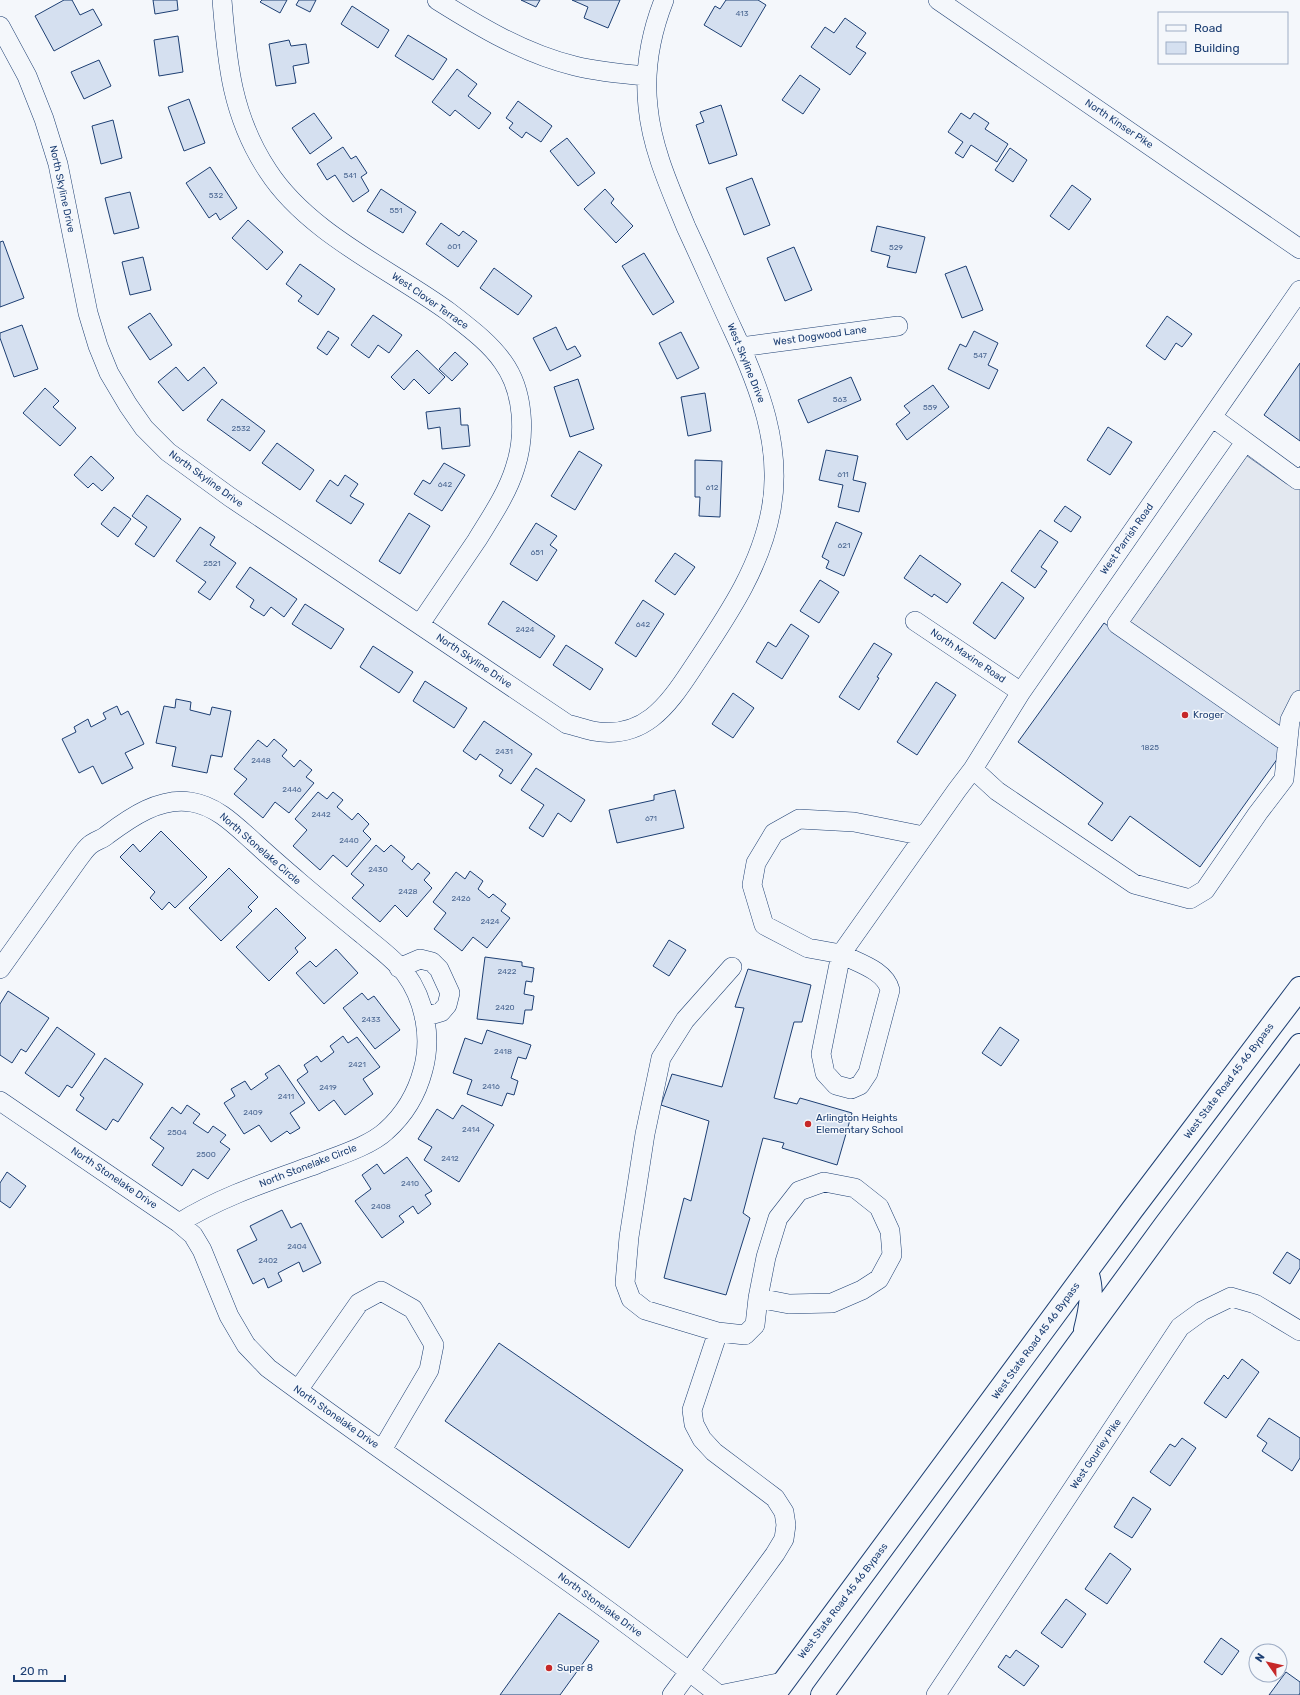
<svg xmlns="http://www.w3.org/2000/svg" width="1300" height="1695" viewBox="0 0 1300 1695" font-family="Rubik,sans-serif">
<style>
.parking{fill:#e3e8f0;stroke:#687fa3}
.building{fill:#d5e0f0;stroke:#1d3f73}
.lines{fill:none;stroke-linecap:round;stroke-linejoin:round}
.minor-casing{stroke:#1d3f73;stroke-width:20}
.highway-casing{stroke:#1d3f73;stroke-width:24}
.minor{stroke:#f4f7fb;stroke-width:19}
.highway{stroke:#f4f7fb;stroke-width:22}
.poi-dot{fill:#c62828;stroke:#f4f7fb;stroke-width:1.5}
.labels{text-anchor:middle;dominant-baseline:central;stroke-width:3;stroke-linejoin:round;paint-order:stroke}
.number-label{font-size:8px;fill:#4b6792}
.street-label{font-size:10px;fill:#1d3f73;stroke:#f4f7fb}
.poi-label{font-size:10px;fill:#1d3f73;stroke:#f4f7fb;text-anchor:start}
</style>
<rect width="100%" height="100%" fill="#f4f7fb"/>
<path class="parking" d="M1233 446 1287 484 1300 466V720L1289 735 1116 614Z"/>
<path class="building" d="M64 0H72L80 15 93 9 102 25 54 51 35 16Z
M153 0H177L178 10 155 14Z
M262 0H287L280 13 260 2Z
M299 0H316L310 12 296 5Z
M521 0H540L536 7Z
M572 0H620L608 28 584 18 588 7Z
M726 0H758L766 5 741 47 704 25 715 6 720 9Z
M352 6 389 30 378 48 341 24Z
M845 18 866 33 856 47 866 53 850 75 811 47 825 27 834 33Z
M408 35 447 59 433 80 395 56Z
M178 36 183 72 159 76 154 40Z
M289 40 291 46 306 44 309 63 293 66 296 83 276 86 269 44Z
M99 60 111 86 84 99 71 72Z
M457 69 477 84 468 96 491 113 479 129 455 110 450 116 432 102Z
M800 75 820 89 803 114 782 100Z
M189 99 205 143 184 151 168 107Z
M518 101 552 126 541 142 526 132 522 138 509 128 513 123 506 118Z
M721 105 737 155 709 164 696 125 704 122 700 112Z
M314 113 332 138 310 154 292 128Z
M961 113 970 119 974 113 989 123 985 129 1008 144 997 162 971 145 963 158 955 153 963 142 948 132Z
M113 120 122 158 101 164 92 126Z
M567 138 595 173 578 186 550 151Z
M343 147 351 159 356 156 367 173 361 177 369 191 353 202 335 175 327 180 317 164Z
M1010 148 1027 160 1013 182 995 170Z
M210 167 237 208 220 220 216 213 209 218 186 183Z
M752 178 770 225 744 235 726 188Z
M1072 185 1091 199 1069 230 1050 216Z
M381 189 416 212 403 233 367 211Z
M605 189 614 199 611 203 633 226 616 243 584 209Z
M130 192 139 228 114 234 105 198Z
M248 220 283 252 267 270 232 238Z
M441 223 459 236 463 231 477 241 458 267 426 244Z
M877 226 925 237 916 273 887 267 890 256 871 251Z
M3 241 24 298 0 307V242Z
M794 247 812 290 785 301 767 258Z
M644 253 674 302 653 315 622 266Z
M143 257 151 290 130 295 122 262Z
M300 264 335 289 318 315 298 301 302 296 286 284Z
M966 266 983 310 962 318 945 274Z
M494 268 532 296 518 315 480 288Z
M150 313 172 345 150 360 128 327Z
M373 315 402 335 389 353 378 345 369 358 351 345Z
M1167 316 1192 334 1182 347 1176 343 1165 360 1146 346Z
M22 325 38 369 14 377 0 338V333Z
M556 327 567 350 575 346 581 356 550 371 533 338Z
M328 331 339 338 327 355 317 348Z
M974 331 998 343 988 365 998 370 989 389 948 369 960 344 966 347Z
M681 332 699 368 677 379 659 343Z
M417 350 445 377 429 394 414 379 404 390 391 377Z
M455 352 468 364 452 381 439 369Z
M1300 363V441L1264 415Z
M176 367 188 381 204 367 217 383 183 411 158 382Z
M851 377 861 400 808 423 798 400Z
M578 379 594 429 570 437 554 387Z
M933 385 949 407 907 440 896 424 910 413 904 406Z
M45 388 59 401 53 407 76 428 60 446 23 413Z
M705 393 711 431 688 436 681 397Z
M222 399 265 431 250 451 207 420Z
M460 408 461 425H468L470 446 442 449 440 427 428 429 426 412Z
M1108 427 1132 442 1110 475 1087 460Z
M277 443 314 470 300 490 262 463Z
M826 450 858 456 853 480 866 483 859 512 838 507 843 485 819 480Z
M579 451 602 465 575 510 551 496Z
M91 456 114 478 102 491 93 483 88 488 74 475Z
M695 460 722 461 720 517 699 516 700 497H695Z
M444 463 465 475 442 511 414 494 423 480 430 484Z
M345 475 358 484 350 496 364 504 351 524 316 501 330 480 338 486Z
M147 495 181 519 154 557 135 544 147 527 132 516Z
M1065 506 1081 517 1071 532 1054 521Z
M114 507 131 519 118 537 101 524Z
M409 513 430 526 400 574 379 561Z
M836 522 862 533 844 576 826 568 829 561 822 557Z
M536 523 557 536 550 545 557 550 537 581 510 564Z
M200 527 215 537 210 545 236 563 210 600 198 592 206 582 176 561Z
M1040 530 1058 542 1041 567 1047 571 1035 588 1011 571Z
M675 553 695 567 675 595 655 581Z
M920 555 961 584 947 603 934 594 932 597 904 578Z
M250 567 297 599 284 617 271 607 264 616 250 607 254 600 236 587Z
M820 580 839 592 819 623 800 611Z
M1002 582 1024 598 995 639 973 623Z
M643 600 664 614 636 657 615 643Z
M503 601 555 636 540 658 488 624Z
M305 604 344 629 331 649 292 624Z
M1104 623 1283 751 1200 867 1130 816 1112 841 1088 824 1103 803 1018 742Z
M791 624 809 636 782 679 756 662 768 642 776 647Z
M874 643 892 654 877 677 879 678 859 710 839 697Z
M566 645 603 669 590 690 553 665Z
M373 646 413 672 399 693 360 667Z
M425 681 467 708 454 728 413 701Z
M936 682 956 695 917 755 897 742Z
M733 693 754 708 733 738 712 724Z
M176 699 191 702 190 710 210 715 212 707 231 711 222 757 211 755 207 773 172 766 176 747 156 743 164 706 175 708Z
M117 706 121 715 128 711 144 744 125 753 133 768 102 784 93 766 79 773 62 739 76 732 74 727 88 719 91 727 106 719 103 713Z
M484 721 532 754 511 784 499 776 503 770 480 754 476 760 463 751Z
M274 739 287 750 282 756 294 767 300 760 312 770 306 777 314 783 289 813 275 802 263 818 234 794 247 779 234 769 258 740 267 747Z
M536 768 585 800 571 822 558 813 543 837 529 828 544 805 521 790Z
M675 790 684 828 617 843 609 810 654 800V795Z
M318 792 327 799 333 792 343 800 337 807 352 820 358 813 369 824 363 831 371 839 347 867 333 855 320 870 293 846 307 830 295 819Z
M161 831 207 877 175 908 169 902 162 910 150 898 155 892 120 857 133 844 140 852Z
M376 845 384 852 391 845 405 857 402 861 412 870 418 863 430 873 424 880 432 888 407 917 395 905 380 922 352 898 364 885 351 874Z
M229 868 258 897 248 907 252 911 221 941 189 908Z
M470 871 483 881 478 889 489 898 493 894 506 904 501 911 510 918 487 948 473 937 462 951 434 929 446 913 433 902 456 872 465 879Z
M276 908 306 938 295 948 298 952 269 981 236 947Z
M669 940 686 950 669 976 653 966Z
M336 949 358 973 324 1004 296 973 310 961 316 967Z
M485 957 522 962V966L534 968 532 982 526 981 524 994 534 996 532 1010H525L523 1024 477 1019Z
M748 969 811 985 802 1022H794L774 1098 797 1104 800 1098 852 1113 837 1165 782 1148 784 1143 763 1138 743 1213 750 1218 726 1295 664 1278 684 1198 691 1201 709 1121 661 1105 672 1074 722 1087 744 1008 735 1007Z
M8 991 49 1018 26 1052 21 1049 12 1063 0 1055V1004Z
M362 993 368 1000 374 996 400 1030 375 1049 343 1008Z
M57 1027 95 1054 72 1088 67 1085 59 1097 25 1073Z
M1000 1027 1019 1040 1001 1066 982 1053Z
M487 1030 531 1045 526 1059 518 1057 511 1078 518 1081 514 1095 507 1093 502 1106 467 1094 472 1080 453 1073 465 1038 482 1044Z
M343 1036 348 1043 357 1037 380 1067 363 1079 373 1094 345 1115 334 1100 319 1111 297 1080 308 1072 304 1065 317 1056 321 1062 334 1052 330 1046Z
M105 1058 143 1084 118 1122 113 1119 106 1130 76 1110 84 1098 80 1095Z
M279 1065 305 1103 290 1113 300 1128 290 1134 287 1131 271 1142 259 1125 244 1134 224 1103 235 1096 231 1089 245 1081 251 1090 268 1078 265 1074Z
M187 1105 200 1114 193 1123 208 1133 213 1126 226 1135 220 1142 230 1149 208 1179 193 1169 182 1186 152 1165 164 1148 150 1138 172 1107 181 1114Z
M462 1105 494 1125 459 1182 424 1160 432 1147 418 1139 437 1109 453 1119Z
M407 1157 432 1191 425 1195 431 1204 418 1214 413 1206 399 1216 404 1222 382 1238 355 1201 371 1189 362 1175 377 1164 384 1174Z
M7 1172 26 1186 10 1208 0 1201V1183Z
M282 1210 291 1228 301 1223 321 1263 303 1272 299 1262 278 1273 282 1281 268 1288 264 1278 253 1284 237 1250 257 1240 250 1226Z
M1287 1252 1300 1260V1268L1290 1284 1273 1273Z
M499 1343 683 1470 629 1548 445 1421Z
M1242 1359 1259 1372 1226 1418 1204 1403 1224 1375 1228 1379Z
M1269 1418 1300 1438V1458L1292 1471 1262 1451 1267 1443 1257 1436Z
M1182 1438 1196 1448 1170 1486 1150 1472 1170 1444 1175 1447Z
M1133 1497 1151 1509 1132 1538 1114 1527Z
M1110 1553 1131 1569 1107 1604 1085 1589Z
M1066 1599 1086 1614 1062 1648 1041 1633Z
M559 1613 599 1641 560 1695H500Z
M1221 1638 1239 1651 1222 1675 1204 1662Z
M1016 1650 1039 1666 1024 1686 998 1667 1006 1655 1010 1658Z
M1286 1672 1300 1682V1693L1299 1695H1269Z"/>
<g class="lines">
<g class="minor-casing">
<path id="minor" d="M222 0C227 63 232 117 268 171 308 233 390 269 449 312 468 327 489 342 503 362 524 391 526 435 515 468 507 494 491 517 477 540 458 568 439 596 420 624
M437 0C480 27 525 54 575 66 599 72 623 74 647 76
M938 0 1300 249
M0 26 27 76 44 119 58 164 88 313 98 346 109 373 128 405 144 428 168 452 230 497 567 724C576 726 584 729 593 731 643 740 667 707 692 669 725 619 760 570 771 510 783 447 759 386 733 330 717 296 702 261 686 227 670 188 652 149 648 107 644 71 651 33 664 0
M741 347 898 326
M1212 417 1298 480 1300 477
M1245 442 1117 624 1288 743
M915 621 1021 692
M973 769 997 791 1134 884 1190 899 1205 890 1258 813 1284 779 1290 720 1300 700
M924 836 854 822 799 819 774 833 756 863 752 885 764 925 808 948 841 954 957 790 973 769 1021 692 1300 290
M841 954C858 963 885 970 890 990L868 1073 860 1085 851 1089 836 1085 825 1073 821 1054Z
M399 968 420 959 432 962 439 969 450 993 447 1005 441 1012 424 1017
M0 969 79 858C83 853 87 846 93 843 97 840 103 839 107 835 131 817 160 797 191 802 217 806 236 826 255 843 269 856 283 868 298 881 319 899 341 917 363 935 377 947 393 958 405 973 425 1000 432 1038 423 1070 417 1093 404 1115 386 1131 370 1146 337 1156 317 1164 270 1181 222 1196 179 1223
M0 1101 179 1223 193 1235 202 1250 229 1316 246 1345 268 1368C417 1479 574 1579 719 1695
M718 1332 745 1335 755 1325 758 1298 766 1257 778 1218 799 1191 824 1182 855 1188 879 1207 890 1231 892 1255 879 1279 862 1290 832 1303 789 1304 758 1298
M298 1390 359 1303 381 1291 413 1309 434 1345 429 1370 382 1450
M672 1695 775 1554 784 1539 786 1525 784 1512 775 1498 714 1452 702 1439 694 1424 692 1410 718 1332 645 1310 631 1299 625 1283 629 1237 645 1134 661 1058 685 1020 732 967
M719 1695 783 1682
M936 1695 1180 1327 1202 1311 1231 1297 1255 1304 1300 1331"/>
</g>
<g class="highway-casing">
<path id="highway" d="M1085 1330C1090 1310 1094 1291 1087 1272
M774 1695 1132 1210 1300 988
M822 1695 1165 1225 1300 1045"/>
</g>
<use href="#minor" class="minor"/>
<use href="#highway" class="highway"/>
</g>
<g class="poi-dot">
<circle cx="1185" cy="715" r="4"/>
<circle cx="808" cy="1124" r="4"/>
<circle cx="549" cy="1668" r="4"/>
</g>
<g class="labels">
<g class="number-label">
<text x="742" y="13">413</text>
<text x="350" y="175">541</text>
<text x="216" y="195">532</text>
<text x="396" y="210">551</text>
<text x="454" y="246">601</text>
<text x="896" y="247">529</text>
<text x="980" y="355">547</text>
<text x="840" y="399">563</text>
<text x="930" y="407">559</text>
<text x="241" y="428">2532</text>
<text x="843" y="474">611</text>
<text x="445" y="484">642</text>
<text x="712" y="487">612</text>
<text x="844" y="545">621</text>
<text x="537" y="552">651</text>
<text x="212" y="563">2521</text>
<text x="643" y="624">642</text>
<text x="525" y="629">2424</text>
<text x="1150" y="747">1825</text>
<text x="504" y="751">2431</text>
<text x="261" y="760">2448</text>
<text x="292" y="789">2446</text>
<text x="321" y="814">2442</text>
<text x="651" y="818">671</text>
<text x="349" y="840">2440</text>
<text x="378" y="869">2430</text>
<text x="408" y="891">2428</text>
<text x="461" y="898">2426</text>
<text x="490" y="921">2424</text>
<text x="507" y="971">2422</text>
<text x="505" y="1007">2420</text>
<text x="371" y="1019">2433</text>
<text x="503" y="1051">2418</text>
<text x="357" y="1064">2421</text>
<text x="491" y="1086">2416</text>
<text x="328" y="1087">2419</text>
<text x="286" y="1096">2411</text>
<text x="253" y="1112">2409</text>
<text x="471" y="1129">2414</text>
<text x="177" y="1132">2504</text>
<text x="206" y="1154">2500</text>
<text x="450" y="1158">2412</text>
<text x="410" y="1183">2410</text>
<text x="381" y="1206">2408</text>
<text x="297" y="1246">2404</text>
<text x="268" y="1260">2402</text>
</g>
<g class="street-label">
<text transform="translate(1119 124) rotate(34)">North Kinser Pike</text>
<text transform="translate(62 189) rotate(78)">North Skyline Drive</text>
<text transform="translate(430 301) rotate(35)">West Clover Terrace</text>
<text transform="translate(820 336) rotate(-8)">West Dogwood Lane</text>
<text transform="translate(746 363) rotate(68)">West Skyline Drive</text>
<text transform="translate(206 479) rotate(36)">North Skyline Drive</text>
<text transform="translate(1127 539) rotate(-55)">West Parrish Road</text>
<text transform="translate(968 656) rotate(34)">North Maxine Road</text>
<text transform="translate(474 661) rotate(34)">North Skyline Drive</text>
<text transform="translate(260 849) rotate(41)">North Stonelake Circle</text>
<text transform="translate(1229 1081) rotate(-53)">West State Road 45 46 Bypass</text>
<text transform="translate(308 1166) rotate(-21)">North Stonelake Circle</text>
<text transform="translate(114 1178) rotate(34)">North Stonelake Drive</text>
<text transform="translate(1036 1341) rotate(-54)">West State Road 45 46 Bypass</text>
<text transform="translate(336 1417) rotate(35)">North Stonelake Drive</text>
<text transform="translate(1096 1454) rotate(-56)">West Gourley Pike</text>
<text transform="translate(843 1601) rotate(-53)">West State Road 45 46 Bypass</text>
<text transform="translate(600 1605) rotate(36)">North Stonelake Drive</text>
</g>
<g class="poi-label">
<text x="1193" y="715">Kroger</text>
<text x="816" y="1118">Arlington Heights<tspan x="816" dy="12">Elementary School</tspan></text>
<text x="557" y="1668">Super 8</text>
</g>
</g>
<rect x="1158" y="12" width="130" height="52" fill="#f4f7fb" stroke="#9eadc5"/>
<rect x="1166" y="25" width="20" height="6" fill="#f4f7fb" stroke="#9eadc5"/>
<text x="1194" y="32" font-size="12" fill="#1d3f73">Road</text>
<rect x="1166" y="42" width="20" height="12" fill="#d5e0f0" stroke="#9eadc5"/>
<text x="1194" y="52" font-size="12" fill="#1d3f73">Building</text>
<g transform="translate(1268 1663) rotate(304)"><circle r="19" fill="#f4f7fb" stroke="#9eadc5"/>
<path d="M0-3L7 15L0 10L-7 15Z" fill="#c62828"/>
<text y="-6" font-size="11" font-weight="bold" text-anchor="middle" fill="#1d3f73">N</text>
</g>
<path d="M14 1675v6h51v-6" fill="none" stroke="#1d3f73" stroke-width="2"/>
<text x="20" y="1675" font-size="12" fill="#1d3f73" stroke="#f4f7fb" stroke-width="3" paint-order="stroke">20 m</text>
</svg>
